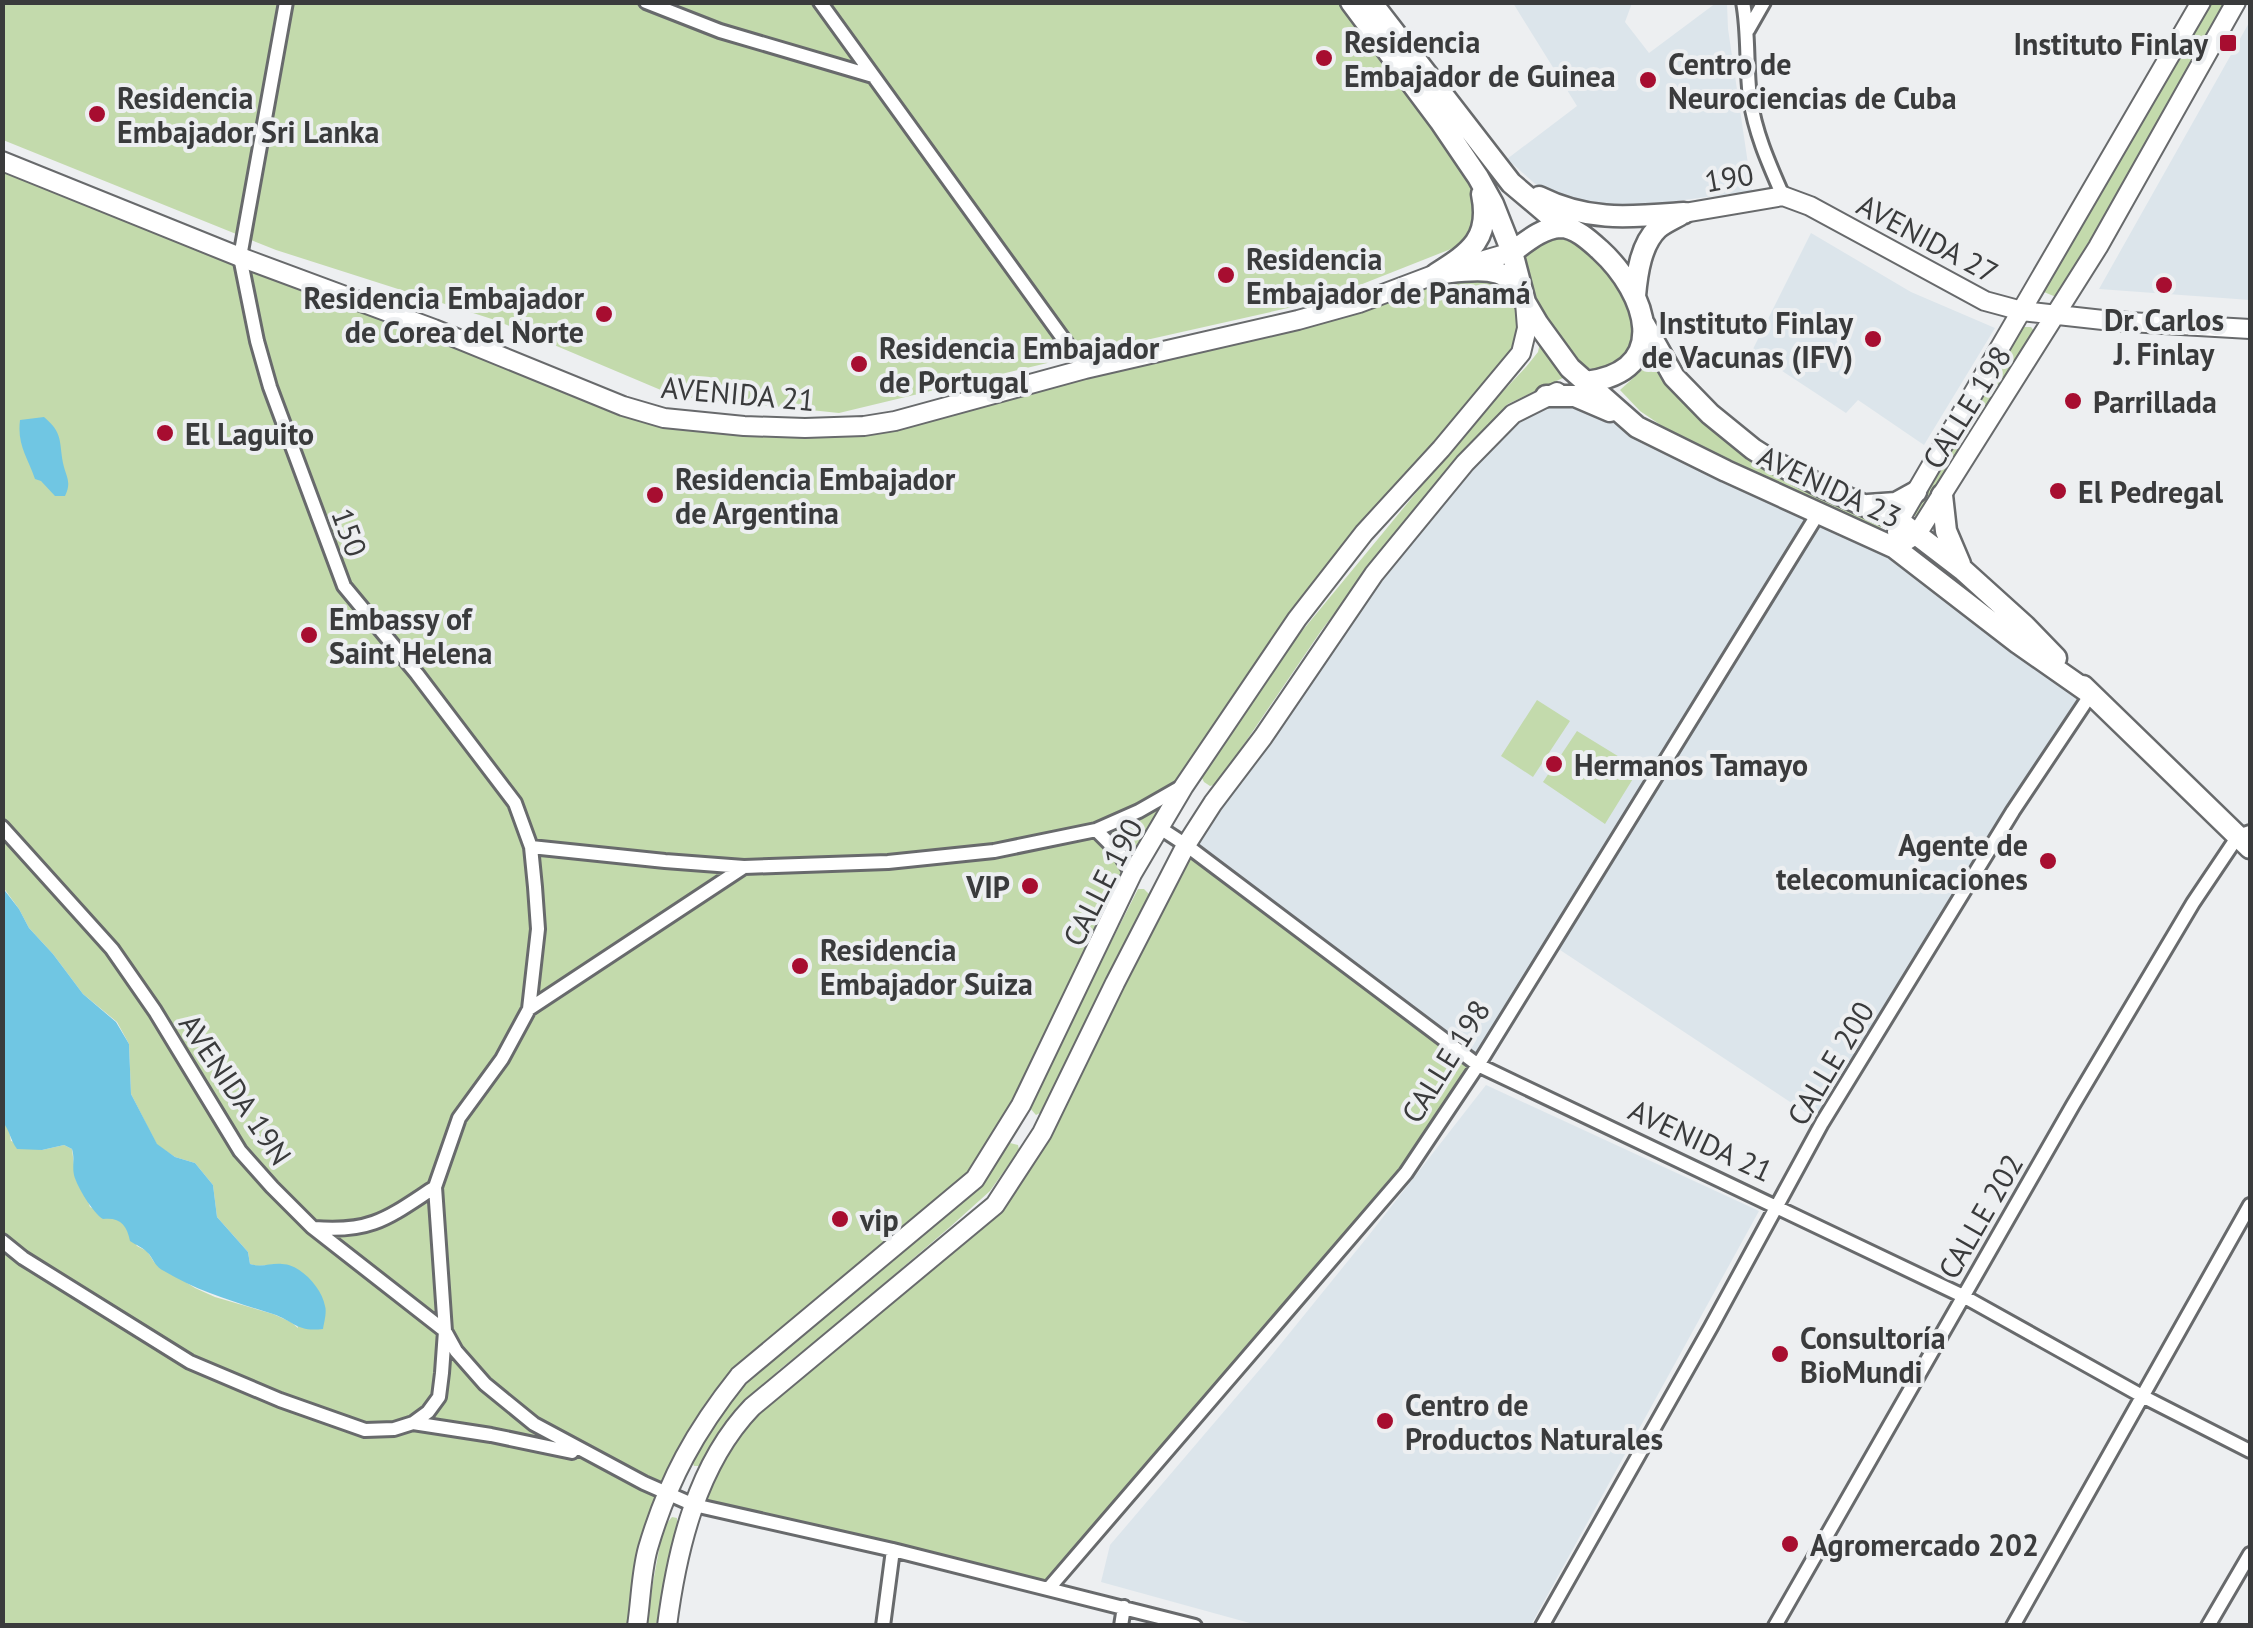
<svg xmlns="http://www.w3.org/2000/svg" width="2253" height="1628" viewBox="0 0 2253 1628" font-family="'PT Sans',sans-serif">
<style>
.built{fill:#dce5eb}
.green{fill:#c3daac}
.water{fill:#70c6e3}
.lines{fill:none;stroke-linecap:round;stroke-linejoin:round}
.street-casing{stroke:#686a6c;stroke-width:18}
.secondary-casing{stroke:#686a6c;stroke-width:22}
.primary-casing{stroke:#686a6c;stroke-width:25}
.street{stroke:#fff;stroke-width:12}
.secondary{stroke:#fff;stroke-width:18}
.primary{stroke:#fff;stroke-width:20}
.poi-dot{fill:#a70d30;stroke:#edeff1;stroke-width:4}
.labels{text-anchor:middle;dominant-baseline:central;stroke-width:8;stroke-linejoin:round;paint-order:stroke}
.poi-label{font-size:30px;font-weight:bold;fill:#3a3b3c;stroke:#edeff1;text-anchor:start}
.street-label{font-size:30px;fill:#3a3b3c;stroke:#edeff1}
</style>
<rect width="100%" height="100%" fill="#edeff1"/>
<path class="built" d="M1513 3H1632L1625 22 1649 53 1716 3H1727L1728 29 1752 191 1654 204 1602 208 1572 201 1541 189 1507 159 1577 106Z
M2250 21V300L2099 289Z
M1811 233 1911 292 1995 328 1924 445 1858 400 1846 413 1752 351Z
M1575 396 1895 548 2091 694 1822 1123 1551 944 1478 1065 1186 845 1374 574 1513 414Z
M1486 1085 1759 1211 1531 1625H1257L1101 1582 1110 1545 1267 1361 1369 1235Z"/>
<path class="green" d="M2 3H1339L1451 150 1474 186 1477 206 1473 230 1461 245 1337 294 1297 306 1106 349 839 413 675 396 495 320 276 250 3 140Z
M2210 3H2227L2062 290 2056 297 2044 292V286Z
M2 161 664 418 895 421 1436 274 1514 280 1521 353 1364 533 1184 786 975 1179 739 1376 667 1493 637 1625H3V1121L9 1130 11 1141 42 1150 64 1145 72 1149 76 1180 87 1198 90 1207 123 1222 137 1246 147 1251 154 1262 195 1288 215 1297 273 1314 291 1322 298 1328 281 1264 257 1266 250 1264 248 1252 217 1217 213 1185 195 1163 175 1157 157 1145 131 1094 129 1044 117 1022 83 994 53 954 29 928 19 909 3 887Z
M1552 236C1558 237 1563 236 1568 238 1604 250 1652 312 1628 349 1624 356 1621 362 1613 365 1603 369 1593 371 1583 366 1568 359 1558 338 1549 324 1534 303 1520 280 1527 253Z
M2023 327H2031L2037 335 1920 517H1916L1911 509Z
M1541 338 1567 376 1508 404 1457 459 1365 573 1321 631 1217 784 1210 786 1204 782 1201 776 1203 769 1293 642 1476 420 1526 367 1538 352Z
M1653 360 1700 417 1882 521V527L1875 530 1867 527 1662 426 1640 411 1620 390Z
M1537 700 1570 721 1533 777 1501 756Z
M1577 731 1639 769 1605 824 1543 782Z
M1186 845 1478 1065 1406 1173 1049 1588 694 1505 733 1427 995 1205Z
M1138 889H1144L1149 894V900L1040 1113 1036 1115 1029 1107 1031 1100Z
M1010 1143 1018 1145 1019 1150 990 1191 950 1227 832 1328 779 1370 740 1408 719 1433 702 1466H694L691 1459 729 1401 770 1361 891 1263 976 1188Z
M672 1517 677 1518V1523L656 1625 645 1626 663 1528Z"/>
<path class="water" d="M44 417C63 433 59 441 63 463 66 477 72 482 65 496H55L41 481 35 479C27 456 17 445 20 420Z
M2 887 19 909 29 928 53 954 83 994 116 1022 129 1044 131 1094 157 1144 175 1157 195 1163 213 1185 217 1217 248 1252 250 1264C262 1268 270 1263 282 1264 300 1264 322 1288 325 1306 327 1312 324 1323 323 1329 296 1332 296 1322 273 1314 235 1302 199 1292 164 1271 156 1267 154 1261 149 1254 144 1248 136 1245 130 1241 127 1225 120 1217 103 1219 93 1213 77 1187 74 1175 72 1166 75 1159 72 1149L64 1145 42 1150 17 1149C10 1140 10 1130 2 1121Z"/>
<g class="lines">
<g class="street-casing">
<path id="street" d="M286 2 240 257 257 341 270 387 344 586 417 674 515 803 531 847 535 887 538 929 529 1009 502 1059 459 1118 435 1187 445 1331 442 1373 439 1397 428 1412 413 1423
M646 2 720 31 873 76
M820 2 1085 369
M1743 2C1749 34 1746 66 1750 98 1755 133 1769 164 1783 196
M1748 30 1764 2
M2 827 112 949 155 1011 240 1151 272 1187 312 1227 445 1331 456 1351 485 1384 534 1424 644 1483 694 1505 893 1550 1195 1626
M1160 828 1186 845 1478 1065 1963 1296 2142 1396 2250 1451
M1096 830 1120 854 1132 874
M531 847 665 861 744 867 888 862 994 851 1096 830 1139 811 1181 787
M529 1009 744 867
M314 1228C372 1233 389 1217 435 1187
M2 1241 23 1258 190 1362 280 1400 365 1430 394 1429 413 1423 491 1435 572 1452
M1049 1588 1406 1173 1478 1065 1819 512
M883 1626 893 1550
M1121 1626 1124 1607
M1542 1626 1711 1327 1822 1123 2013 811 2091 694
M1775 1626 2073 1105 2193 903 2238 836 2250 832
M2013 1626 2250 1205
M2208 1626 2250 1554"/>
</g>
<g class="secondary-casing">
<path id="secondary" d="M2 161 240 257 434 329 623 406 664 418 744 426 805 428 864 426 895 421 1085 369 1298 320 1359 303 1436 274 1512 252
M1684 213 1783 196 1810 206 1985 301 2022 311 2112 321 2250 329
M1897 532 1899 521 2201 2
M1895 548 1917 534 2098 247 2236 2
M637 1626C641 1600 641 1573 648 1548 668 1480 695 1431 739 1376L975 1179 1021 1105 1132 874 1184 786 1297 619 1364 533 1441 449 1521 353 1527 328 1525 302
M667 1626C677 1549 697 1464 752 1407L995 1205 1042 1133 1115 983 1186 845 1213 803 1263 737 1374 574 1465 463 1513 414 1557 392"/>
</g>
<g class="primary-casing">
<path id="primary" d="M1351 2 1440 121 1478 177 1493 204 1512 252 1525 302 1538 324 1570 368 1637 427 1726 471 1895 548 2018 643 2091 694
M1371 2 1511 183 1563 227
M1539 197C1589 222 1630 217 1684 213
M1512 252C1526 242 1542 228 1560 227 1575 227 1589 240 1600 250 1647 293 1673 371 1586 382
M1443 273C1470 270 1504 264 1521 290
M1436 274C1471 252 1491 238 1482 194
M1635 296C1637 273 1641 244 1658 228 1664 223 1673 219 1680 215
M1644 324 1674 377 1710 414 1753 449 1772 461 1823 487 1899 521 1963 570 2025 626 2056 658
M1546 396H1575L1610 411
M1942 495 1946 531 1960 564
M1868 505 1896 503 1916 492
M2083 686 2250 848"/>
</g>
<use href="#street" class="street"/>
<use href="#secondary" class="secondary"/>
<use href="#primary" class="primary"/>
</g>
<g class="poi-dot">
<rect x="2218" y="33" width="20" height="20" rx="5"/>
<circle cx="1324" cy="58" r="10"/>
<circle cx="1648" cy="80" r="10"/>
<circle cx="97" cy="114" r="10"/>
<circle cx="1226" cy="275" r="10"/>
<circle cx="2164" cy="285" r="10"/>
<circle cx="604" cy="314" r="10"/>
<circle cx="1873" cy="339" r="10"/>
<circle cx="859" cy="364" r="10"/>
<circle cx="2073" cy="401" r="10"/>
<circle cx="165" cy="433" r="10"/>
<circle cx="2058" cy="491" r="10"/>
<circle cx="655" cy="495" r="10"/>
<circle cx="309" cy="635" r="10"/>
<circle cx="1554" cy="764" r="10"/>
<circle cx="2048" cy="861" r="10"/>
<circle cx="1030" cy="886" r="10"/>
<circle cx="800" cy="966" r="10"/>
<circle cx="840" cy="1219" r="10"/>
<circle cx="1780" cy="1354" r="10"/>
<circle cx="1385" cy="1421" r="10"/>
<circle cx="1790" cy="1544" r="10"/>
</g>
<g class="labels">
<g class="poi-label">
<text x="1344" y="41">Residencia<tspan x="1344" dy="34">Embajador de Guinea</tspan></text>
<text x="2208" y="43" text-anchor="end">Instituto Finlay</text>
<text x="1668" y="63">Centro de<tspan x="1668" dy="34">Neurociencias de Cuba</tspan></text>
<text x="117" y="97">Residencia<tspan x="117" dy="34">Embajador Sri Lanka</tspan></text>
<text x="1246" y="258">Residencia<tspan x="1246" dy="34">Embajador de Panamá</tspan></text>
<text x="584" y="297" text-anchor="end">Residencia Embajador<tspan x="584" dy="34">de Corea del Norte</tspan></text>
<text x="2164" y="319" text-anchor="middle">Dr. Carlos<tspan x="2164" dy="34">J. Finlay</tspan></text>
<text x="1853" y="322" text-anchor="end">Instituto Finlay<tspan x="1853" dy="34">de Vacunas (IFV)</tspan></text>
<text x="879" y="347">Residencia Embajador<tspan x="879" dy="34">de Portugal</tspan></text>
<text x="2093" y="401">Parrillada</text>
<text x="185" y="433">El Laguito</text>
<text x="675" y="478">Residencia Embajador<tspan x="675" dy="34">de Argentina</tspan></text>
<text x="2078" y="491">El Pedregal</text>
<text x="329" y="618">Embassy of<tspan x="329" dy="34">Saint Helena</tspan></text>
<text x="1574" y="764">Hermanos Tamayo</text>
<text x="2028" y="844" text-anchor="end">Agente de<tspan x="2028" dy="34">telecomunicaciones</tspan></text>
<text x="1010" y="886" text-anchor="end">VIP</text>
<text x="820" y="949">Residencia<tspan x="820" dy="34">Embajador Suiza</tspan></text>
<text x="860" y="1219">vip</text>
<text x="1800" y="1337">Consultoría<tspan x="1800" dy="34">BioMundi</tspan></text>
<text x="1405" y="1404">Centro de<tspan x="1405" dy="34">Productos Naturales</tspan></text>
<text x="1810" y="1544">Agromercado 202</text>
</g>
<g class="street-label">
<text transform="translate(1729 177) rotate(-10)">190</text>
<text transform="translate(1928 238) rotate(28)">AVENIDA 27</text>
<text transform="translate(738 393) rotate(5)">AVENIDA 21</text>
<text transform="translate(1966 407) rotate(-58)">CALLE 198</text>
<text transform="translate(1830 486) rotate(25)">AVENIDA 23</text>
<text transform="translate(350 532) rotate(70)">150</text>
<text transform="translate(1102 882) rotate(-63)">CALLE 190</text>
<text transform="translate(1445 1061) rotate(-58)">CALLE 198</text>
<text transform="translate(1830 1063) rotate(-59)">CALLE 200</text>
<text transform="translate(236 1089) rotate(56)">AVENIDA 19N</text>
<text transform="translate(1701 1140) rotate(25)">AVENIDA 21</text>
<text transform="translate(1980 1216) rotate(-60)">CALLE 202</text>
</g>
</g>
<rect width="2253" height="1628" fill="none" stroke="#3a3b3c" stroke-width="10"/>
</svg>
